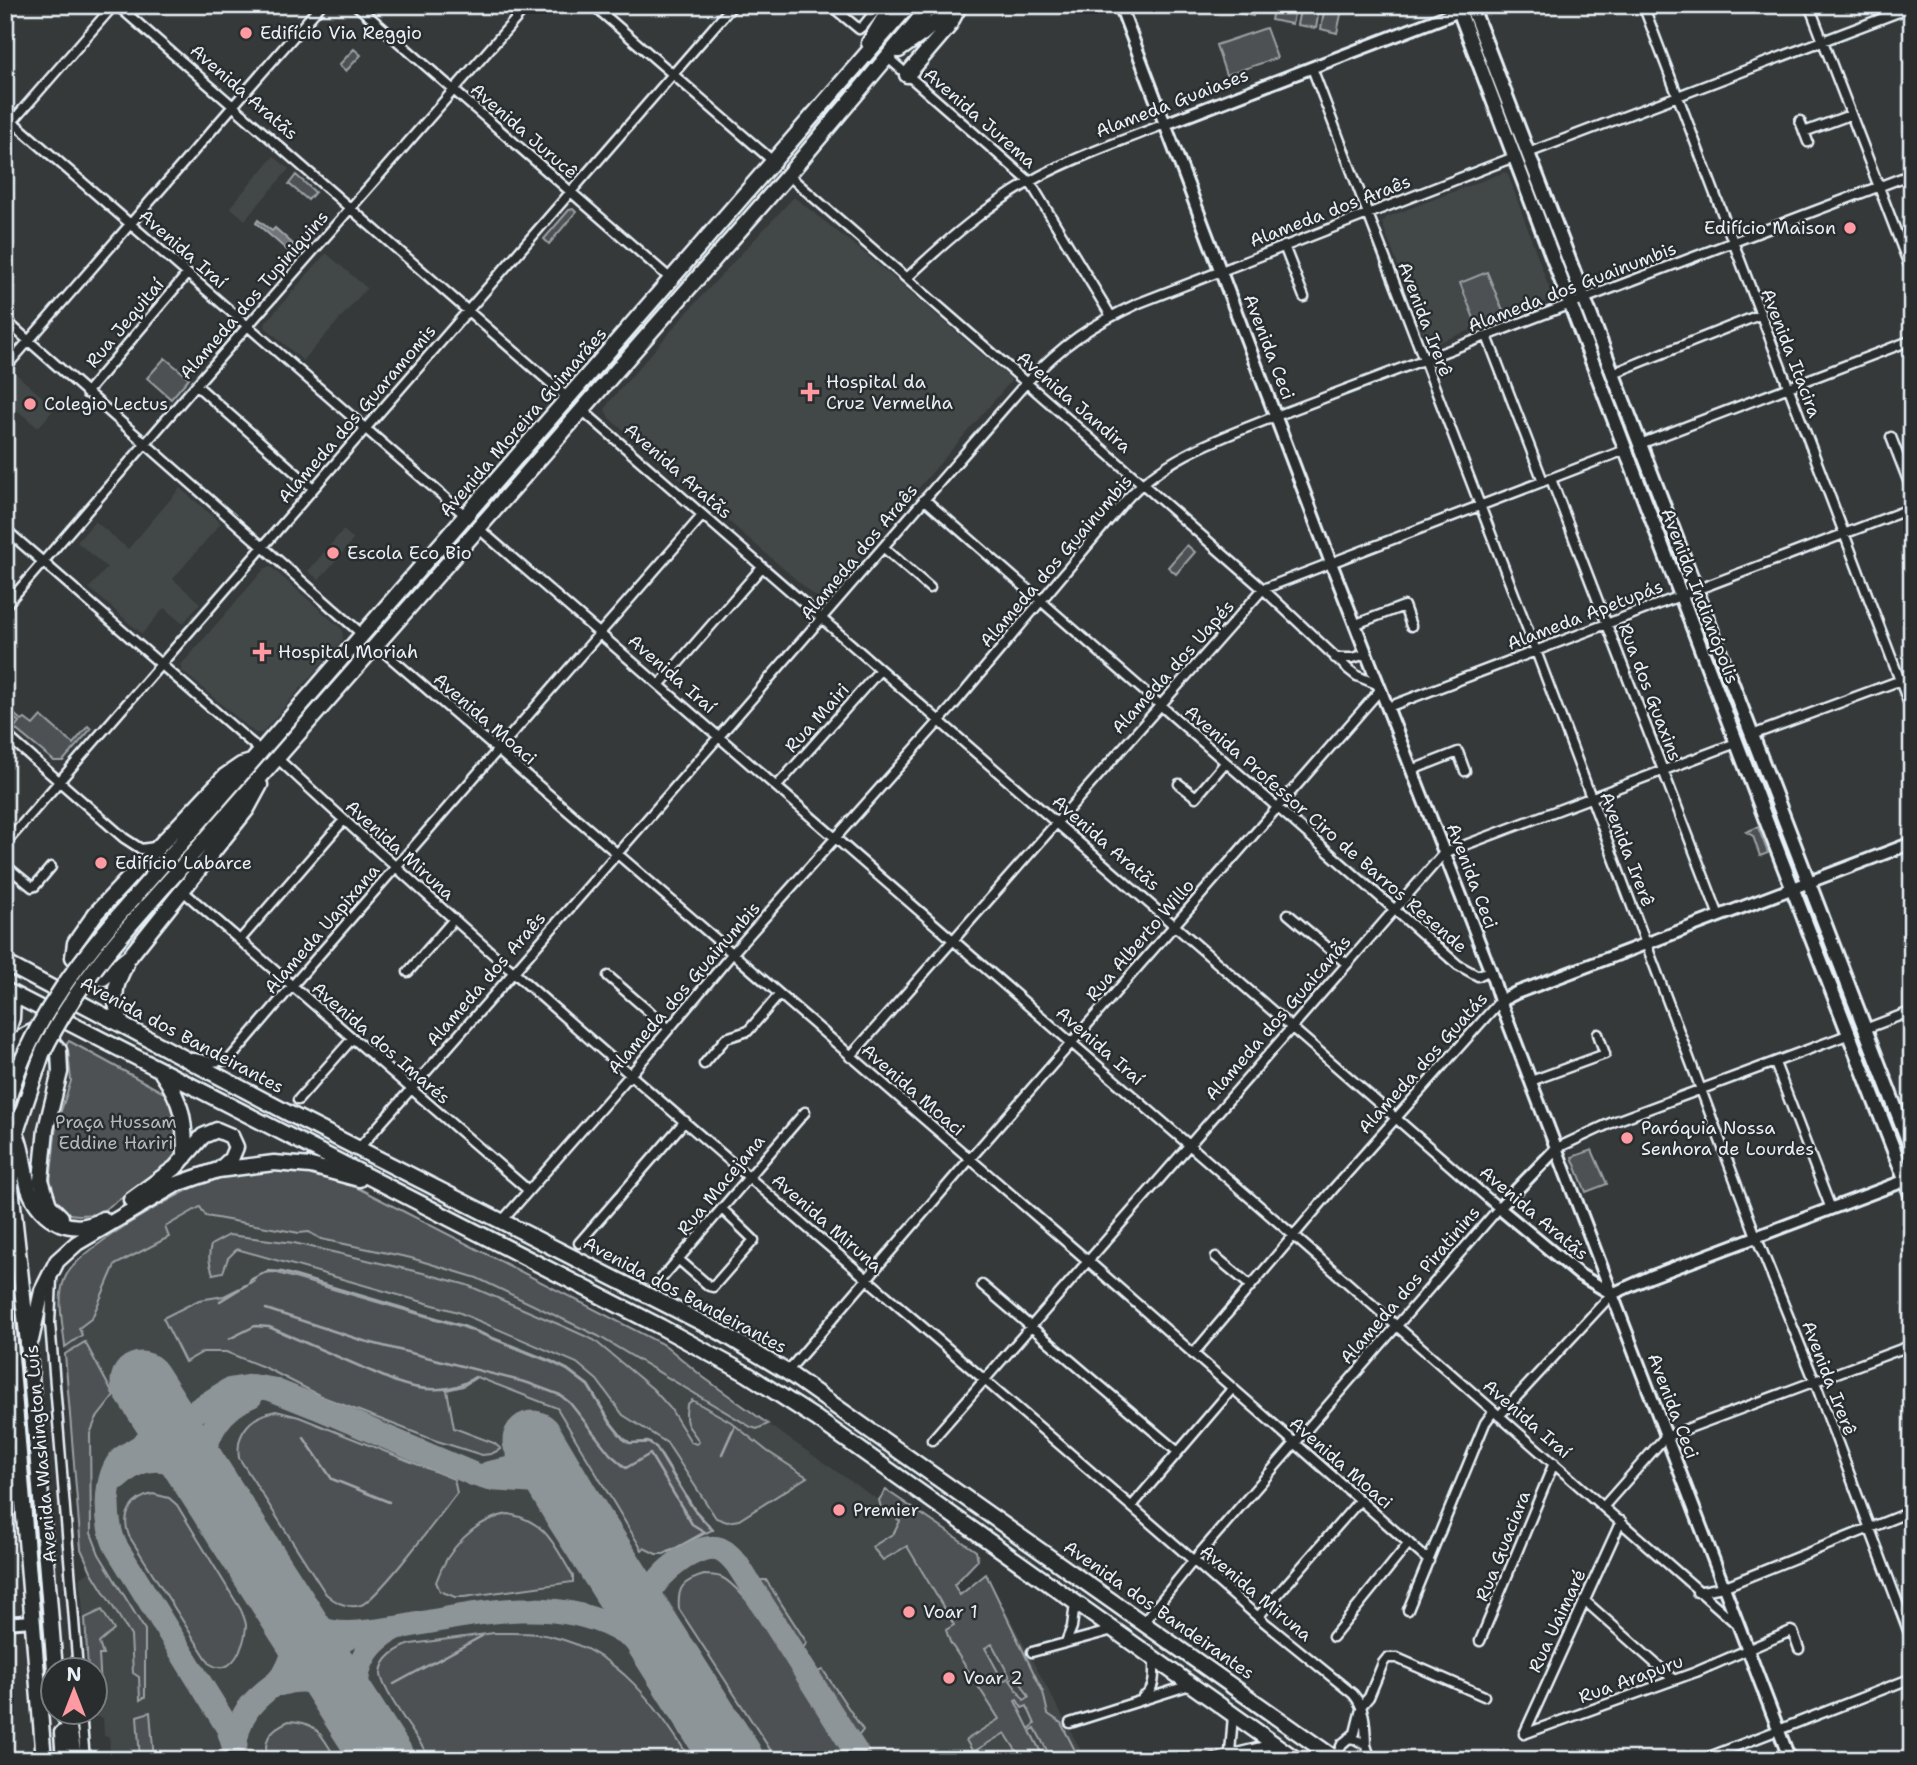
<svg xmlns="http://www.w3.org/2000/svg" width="1917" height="1765" viewBox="0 0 1917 1765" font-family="'Shantell Sans',sans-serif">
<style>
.built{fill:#424647}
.green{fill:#4d5152;stroke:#9aa1a5;stroke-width:2;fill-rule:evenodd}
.water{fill:#707579;stroke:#a0a7ac;stroke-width:2}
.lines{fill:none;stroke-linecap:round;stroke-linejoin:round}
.stream{stroke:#a0a7ac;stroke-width:2.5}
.taxiway{stroke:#8e9599;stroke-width:24}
.runway{stroke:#8e9599;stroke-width:61}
.street-casing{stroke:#e8f1f8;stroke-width:13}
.secondary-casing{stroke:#e8f1f8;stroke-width:16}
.primary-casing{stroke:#e8f1f8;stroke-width:18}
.highway-casing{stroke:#e8f1f8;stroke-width:19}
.street{stroke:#2a2d2e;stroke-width:8}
.secondary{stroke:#2a2d2e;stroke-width:10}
.primary{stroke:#2a2d2e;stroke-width:12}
.highway{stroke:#2a2d2e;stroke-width:14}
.highway-bridge-casing{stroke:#e8f1f8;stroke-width:19;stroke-linecap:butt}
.highway-bridge{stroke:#2a2d2e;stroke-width:14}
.poi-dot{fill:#ff9aa2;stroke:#2a2d2e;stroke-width:2.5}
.labels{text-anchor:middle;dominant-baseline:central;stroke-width:5;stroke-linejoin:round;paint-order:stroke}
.poi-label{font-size:18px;fill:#e8f1f8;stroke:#2a2d2e;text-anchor:start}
.street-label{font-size:18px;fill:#e8f1f8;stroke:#2a2d2e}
.park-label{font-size:18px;fill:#b2b9be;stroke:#2a2d2e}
</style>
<rect width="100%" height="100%" fill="#35393a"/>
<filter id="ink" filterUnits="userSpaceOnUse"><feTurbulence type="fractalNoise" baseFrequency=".0143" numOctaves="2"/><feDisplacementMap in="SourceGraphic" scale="14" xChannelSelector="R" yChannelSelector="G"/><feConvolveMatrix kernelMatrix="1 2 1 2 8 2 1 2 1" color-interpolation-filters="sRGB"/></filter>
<g filter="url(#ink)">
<path class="built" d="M274 156 289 169 245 220 230 207Z
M1505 172 1508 174 1552 296 1549 300 1432 345 1427 344 1382 223 1387 217Z
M794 197 867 255 1012 380 827 594 821 598 815 596 609 418 605 410 609 402 698 300Z
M326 253 367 288 303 361 265 327 266 322Z
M15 373 55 408 38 428 5 400V384Z
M180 488 221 523 173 579 200 603 183 624 164 608 142 634 89 588 107 568 77 542 95 521 128 549Z
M343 530 354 539 319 580 308 571Z
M271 567 342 629 343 639 262 733H255L181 670V665L265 568Z
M212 1180 350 1184 666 1346 685 1364 736 1402 878 1500 886 1490 976 1551 978 1560 954 1585 960 1595 986 1574 1086 1760H105L110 1748 109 1737 104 1736 103 1718 93 1716 92 1713 94 1712 95 1703 102 1700 101 1687 95 1678 94 1670 88 1669 80 1578 91 1571 81 1549 61 1291 70 1268 83 1255 175 1195Z"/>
<path class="green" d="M1201 5H1255L1253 16Z
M1274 5H1296L1292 24 1271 20Z
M1301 5H1320L1316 28 1297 25Z
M1325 5H1343L1337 33 1321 29Z
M1266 28 1277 58 1226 75 1216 45Z
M354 49 361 55 346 71 339 65Z
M296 175 315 192 308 200 289 184Z
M573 209 576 212 549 244 544 239 569 210Z
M308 229 314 234 291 260 286 256Z
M1487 272 1505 316 1477 326 1460 283Z
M165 358 189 378 171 399 147 378Z
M1187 545 1195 552 1176 574 1168 567Z
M5 706 22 721 25 719 33 725 41 716 73 744 88 726 91 729 63 761H54L14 728 19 722 5 711Z
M1758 827 1768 853 1760 856 1753 836 1746 832Z
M69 1041 166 1094 179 1116V1153L167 1167 98 1214 79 1215 69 1214 60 1209 54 1202 50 1183 56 1126 71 1081 68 1050 64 1048Z
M1592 1150 1607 1184 1586 1192 1572 1157Z
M275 1168 309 1171 350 1184 666 1346 703 1377 768 1424 757 1429 751 1427 598 1336 477 1278 411 1258 321 1239 309 1232 299 1233 206 1216 200 1207 165 1227 169 1237 115 1265 92 1318 79 1328 82 1335 65 1347C63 1325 56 1298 65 1278 77 1249 180 1191 211 1180 231 1174 254 1171 275 1168Z
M229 1235 294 1243 423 1273 467 1285 565 1327 594 1340 653 1389 670 1408 691 1442 696 1444 699 1442C691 1426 683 1429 687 1405L692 1400 731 1422 767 1451 807 1477 739 1520 727 1522 716 1518 667 1443 623 1415 597 1380 577 1363 458 1312 237 1249 228 1258 223 1272 213 1274C209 1263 208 1256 211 1245Z
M274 1272 463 1327 553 1363 567 1370 588 1386 610 1423 623 1439 629 1443H648L656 1448 693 1509 712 1530 664 1554H656L644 1548 642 1550 557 1408 477 1377 463 1386 447 1390 454 1428 494 1443 501 1449 491 1454 482 1455 434 1440 323 1397 266 1368 226 1352H203L185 1362 163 1318 199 1300 224 1296 254 1281 253 1279 262 1273Z
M85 1342 114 1396 96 1419 90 1434 91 1533 99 1554 145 1630V1697L140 1700 139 1677 133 1673 131 1636 91 1571 81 1549 65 1354Z
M276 1411 299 1417 454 1479 457 1493C442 1512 378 1599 361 1605 348 1609 336 1603 326 1594L239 1458C235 1432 252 1415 276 1411Z
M886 1490 976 1551 978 1560 954 1585 960 1595 986 1574 1043 1692 1048 1714 1061 1723 1080 1760H1052L1035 1728 1030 1731 1045 1760H1022L1005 1733 973 1752 966 1740 999 1719 950 1642 946 1630 954 1625 907 1546 883 1560 872 1547 894 1533 900 1521 881 1508 879 1500ZM992 1644 1010 1677 1003 1681 985 1648ZM1017 1676 1029 1697 1024 1700 1010 1680ZM1017 1700 1022 1708 1027 1706 1035 1724 1029 1729 1015 1701Z
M153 1494 169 1498 177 1505 241 1610C243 1615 246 1621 246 1626 245 1644 233 1678 210 1664L129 1536C121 1516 131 1498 153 1494Z
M509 1514C548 1522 554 1546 573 1576V1582L464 1597H455L440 1591 436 1582C447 1550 474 1519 509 1514Z
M704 1575C710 1575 715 1575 721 1577 753 1592 832 1724 847 1760H777L679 1609C677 1587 683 1581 704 1575Z
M762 1580H766L807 1643 802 1649 796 1648 759 1590V1584Z
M102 1610 114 1630 99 1643 103 1655H99L101 1687 95 1678 94 1670 88 1669 85 1618Z
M494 1633C513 1633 534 1632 553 1637 621 1653 655 1705 691 1760H431C422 1744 380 1688 381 1673 382 1658 398 1648 411 1644Z
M823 1670 863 1730 860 1734H855L850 1730 816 1677 817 1672Z
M150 1712 154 1760H140L137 1716Z
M289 1721C319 1722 322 1737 337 1760H267C263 1739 270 1729 289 1721Z"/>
<path class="water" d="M258 220 272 231 275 228 294 245 288 251 256 223Z"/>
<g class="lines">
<path class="stream" d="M252 1279 268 1271 282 1272 463 1326 553 1362 567 1369 588 1385 611 1423 623 1438 630 1443 648 1442 656 1447 694 1509 713 1530
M220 1301 251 1282 250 1280
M266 1309 364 1341 528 1383 560 1395 570 1403 610 1454 626 1468 650 1454 692 1524 705 1532 669 1552
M229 1339 255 1326 269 1327 396 1382C421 1391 452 1394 475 1377
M304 1438 332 1479 389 1502
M722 1454 735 1425
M394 1684 482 1636"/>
<path class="taxiway" d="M489 1473 513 1468 539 1452
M119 1477C147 1448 177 1460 205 1479
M217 1497C213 1487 208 1476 206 1465 202 1434 224 1407 251 1396
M282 1598C315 1641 346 1635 395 1628 355 1650 354 1678 358 1719
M395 1628C465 1616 548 1593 615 1628 642 1642 664 1663 685 1685
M652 1632C647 1620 646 1606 650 1594 656 1574 699 1541 720 1549 727 1552 732 1558 737 1564L861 1760
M278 1681C298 1660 296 1636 289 1610
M280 1684C311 1674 329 1686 351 1707
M235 1749C236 1734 239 1721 248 1709 266 1683 326 1652 354 1634
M238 1760 228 1728 118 1550C104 1529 103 1476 122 1458L229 1390 252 1386 271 1389 316 1407 473 1474 489 1479 538 1482 555 1491 571 1505"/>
<path class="runway" d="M141 1382 384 1760
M533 1441 571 1505 733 1760"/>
<g class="street-casing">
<path id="street" d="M117 5 569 399
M356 5 672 280
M593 5 774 162
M830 5 859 29 864 25 880 5
M1643 5 1912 712
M1809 5 1912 273
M887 57 1030 182 1111 316
M1312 68 1536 651 1756 1236 1815 1382 1912 1641
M5 115 466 516
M1800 121 1808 142
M5 130 114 5
M1804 132 1850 115
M1528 153 1912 7
M788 175 1263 589 1348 669 1357 676 1379 685
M1284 246 1304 297
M907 278C948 239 990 203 1040 176 1080 155 1124 140 1165 124
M5 320 363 635
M1487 336 1543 481
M5 368 321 5
M1611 374 1759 315
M196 385 313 488
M86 393 187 274
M582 410 1499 1208 1193 1561 1143 1623
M1891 437 1912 491
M1640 444 1912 340
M1551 479 1719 916
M924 499 1458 965 1478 976 1490 970
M478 528 1294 1236 1739 1626
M5 529 262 752
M884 548 930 588
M5 606 196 385 528 5
M1356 624 1404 606 1411 626
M376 645 1087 1260 1429 1561
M1335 658H1353L1366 654
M660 684 762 567
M1388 707 1912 508
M5 734 124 838 141 849 155 847
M1752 735 1912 676
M277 758C595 1054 932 1330 1258 1617L1353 1694C1366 1709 1365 1725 1366 1745
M1412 770 1458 752 1465 771
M1179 784 1196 797 1225 763
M777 786 880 670
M5 844 733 5
M5 865 32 887 35 886 51 867
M183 891 528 1190
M1288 914 1347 964
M240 940 344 820
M408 972 454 919
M608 976 668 1028
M1865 1029 1912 1011
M850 1057 1263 589 1625 450
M194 1058 212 1062 229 1060 292 986 702 516
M1775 1063 1831 1209
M704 1064 726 1038 748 1031 779 995
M1531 1081 1605 1054 1598 1034
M298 1100 352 1039
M1557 1148 1613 1122 1850 1034
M358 1149C583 896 803 638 1026 383 1063 344 1091 325 1139 303L1514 157
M502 1221 631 1074 732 954 952 707 1124 502C1165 456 1221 438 1276 416L1912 174
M579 1243 685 1121
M1216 1257 1251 1286
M678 1259 709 1286 713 1287 754 1240 722 1209
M662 1278 805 1112
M52 1279 50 1323 78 1670
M982 1285 1178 1452
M1193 1354 1334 1188 1500 1001
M787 1372 969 1160 1381 689
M1499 1416 1612 1294
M932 1440 1444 853 1736 743
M1132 1506 1232 1389
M1604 1506 1665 1437 1912 1345
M1697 1592 1723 1587 1912 1511
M1584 1600 1674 1680
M1408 1610 1485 1423 1493 1412
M1258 1617 1360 1500
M1333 1637 1409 1543
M1480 1641 1554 1463
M1066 1642 1072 1627 1075 1603
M1032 1652 1113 1630
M1143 1697C1156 1690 1154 1674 1154 1660
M81 1712 85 1760
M1070 1723 1190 1685
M1524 1734 1696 1672 1791 1631 1793 1632 1799 1649
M1524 1734 1621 1521
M1349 1738 1355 1739 1366 1745 1371 1760
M1230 1753 1233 1715
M1207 1760 1274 1744
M1335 1760 1342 1744 1355 1733 1362 1705 1369 1697 1383 1663 1387 1658H1397L1484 1696
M1701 1760 1912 1678"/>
</g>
<g class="secondary-casing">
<path id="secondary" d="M1120 5 1331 563 1490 970 1500 1001 1790 1760
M1165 124 1467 8
M1500 1001 1516 993 1912 843
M1557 1148 1499 1208 1580 1275 1612 1294
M1612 1294 1650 1277 1912 1178
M5 1450 21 1465
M5 1623 32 1621"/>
</g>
<g class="primary-casing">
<path id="primary" d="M1457 5 1766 820 1912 1197
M1471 5 1912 1151"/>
</g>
<g class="highway-casing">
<path id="highway" d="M869 43 892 5
M899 50 923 33 955 5
M907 75 948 27 960 5
M251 762 241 765 225 776 96 913 75 943 73 957C80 967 90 977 103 978L130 956 247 809 260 785
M164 863 909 5
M177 872 788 175 931 5
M5 963 288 1113 722 1333 787 1372 1337 1760
M5 990 661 1327 747 1374 817 1419 1297 1760
M122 1025C113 999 112 989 126 964
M5 1040 12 1018 13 994
M5 1051 24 1036 32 1032 47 1036 59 1050 60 1072 46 1129 41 1180 49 1205 61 1217
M42 1054 16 1132 11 1187 29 1352 55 1670
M162 1073C183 1103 185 1121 185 1157
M17 1136C24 1153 24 1172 29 1189 40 1221 74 1237 103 1219
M131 1200 175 1168 203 1136 217 1130 231 1136 236 1147 231 1159 219 1170
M5 1283 44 1760
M31 1340 42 1291 57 1261 77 1243 177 1184 218 1170 274 1163 311 1166 359 1179
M62 1712 68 1723 75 1760
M62 1733 64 1760"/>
</g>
<use href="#street" class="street"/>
<use href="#secondary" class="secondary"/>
<use href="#primary" class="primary"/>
<use href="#highway" class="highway"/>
<g class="highway-bridge-casing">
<path id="highway-bridge" d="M42 1054C77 982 124 931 177 872
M5 1112C29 1012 98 939 164 863"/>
</g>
<use href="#highway-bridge" class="highway-bridge"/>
</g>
</g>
<g class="poi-dot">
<circle cx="246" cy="33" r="7"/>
<circle cx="1850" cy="228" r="7"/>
<path d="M806.5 381.5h7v7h7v7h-7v7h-7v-7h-7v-7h7z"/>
<circle cx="30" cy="404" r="7"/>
<circle cx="333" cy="553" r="7"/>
<path d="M258.5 641.5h7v7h7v7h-7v7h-7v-7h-7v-7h7z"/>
<circle cx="101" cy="863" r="7"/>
<circle cx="1627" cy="1138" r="7"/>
<circle cx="839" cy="1510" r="7"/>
<circle cx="909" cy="1612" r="7"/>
<circle cx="949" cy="1678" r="7"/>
</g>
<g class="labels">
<g class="poi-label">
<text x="260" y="33">Edifício Via Reggio</text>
<text x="1836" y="228" text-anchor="end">Edifício Maison</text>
<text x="826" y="382">Hospital da<tspan x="826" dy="21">Cruz Vermelha</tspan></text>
<text x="44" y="404">Colegio Lectus</text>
<text x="347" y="553">Escola Eco Bio</text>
<text x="278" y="652">Hospital Moriah</text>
<text x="115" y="863">Edifício Labarce</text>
<text x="1641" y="1128">Paróquia Nossa<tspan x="1641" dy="21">Senhora de Lourdes</tspan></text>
<text x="853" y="1510">Premier</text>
<text x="923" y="1612">Voar 1</text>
<text x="963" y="1678">Voar 2</text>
</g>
<g class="street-label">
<text transform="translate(244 92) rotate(41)">Avenida Aratãs</text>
<text transform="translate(1172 103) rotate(-21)">Alameda Guaiases</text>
<text transform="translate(980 118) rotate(41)">Avenida Jurema</text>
<text transform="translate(524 131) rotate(41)">Avenida Jurucê</text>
<text transform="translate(1330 211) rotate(-21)">Alameda dos Araês</text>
<text transform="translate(183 249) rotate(41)">Avenida Iraí</text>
<text transform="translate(1572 287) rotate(-21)">Alameda dos Guainumbis</text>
<text transform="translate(254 295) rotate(-49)">Alameda dos Tupiniquins</text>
<text transform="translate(1425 319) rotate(69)">Avenida Irerê</text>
<text transform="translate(125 323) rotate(-50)">Rua Jequitaí</text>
<text transform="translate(1269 347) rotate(69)">Avenida Ceci</text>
<text transform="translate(1791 353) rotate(69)">Avenida Itacira</text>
<text transform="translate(1074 402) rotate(41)">Avenida Jandira</text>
<text transform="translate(357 414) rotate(-49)">Alameda dos Guaramomis</text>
<text transform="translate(523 422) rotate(-49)">Avenida Moreira Guimarães</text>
<text transform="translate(678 471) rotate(41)">Avenida Aratãs</text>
<text transform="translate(859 552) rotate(-50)">Alameda dos Araês</text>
<text transform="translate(1056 561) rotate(-49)">Alameda dos Guainumbis</text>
<text transform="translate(1700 596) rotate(69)">Avenida Indianópolis</text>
<text transform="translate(1585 615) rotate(-21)">Alameda Apetupás</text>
<text transform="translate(1173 667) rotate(-48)">Alameda dos Uapés</text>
<text transform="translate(672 674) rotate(41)">Avenida Iraí</text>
<text transform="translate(1650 692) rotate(69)">Rua dos Guaxins</text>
<text transform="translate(817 718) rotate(-48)">Rua Mairi</text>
<text transform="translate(485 719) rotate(41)">Avenida Moaci</text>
<text transform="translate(1326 829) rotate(41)">Avenida Professor Ciro de Barros Resende</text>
<text transform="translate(1106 843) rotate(41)">Avenida Aratãs</text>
<text transform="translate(1627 849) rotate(69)">Avenida Irerê</text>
<text transform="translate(400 850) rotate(42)">Avenida Miruna</text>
<text transform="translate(1472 876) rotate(69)">Avenida Ceci</text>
<text transform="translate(322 929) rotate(-49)">Alameda Uapixana</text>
<text transform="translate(1140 940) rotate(-49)">Rua Alberto Willo</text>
<text transform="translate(486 979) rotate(-49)">Alameda dos Araês</text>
<text transform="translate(684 988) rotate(-49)">Alameda dos Guainumbis</text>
<text transform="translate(1278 1018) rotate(-49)">Alameda dos Guaicanãs</text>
<text transform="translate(182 1035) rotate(28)">Avenida dos Bandeirantes</text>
<text transform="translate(381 1043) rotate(41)">Avenida dos Imarés</text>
<text transform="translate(1100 1046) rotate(41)">Avenida Iraí</text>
<text transform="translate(1423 1063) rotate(-48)">Alameda dos Guatás</text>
<text transform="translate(913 1090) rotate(41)">Avenida Moaci</text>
<text transform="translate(721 1185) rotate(-50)">Rua Macejana</text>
<text transform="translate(1534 1213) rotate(40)">Avenida Aratãs</text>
<text transform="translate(827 1223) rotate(41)">Avenida Miruna</text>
<text transform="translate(1410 1285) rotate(-49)">Alameda dos Piratinins</text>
<text transform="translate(685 1295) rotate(28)">Avenida dos Bandeirantes</text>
<text transform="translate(1829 1378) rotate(69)">Avenida Irerê</text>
<text transform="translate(1673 1406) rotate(69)">Avenida Ceci</text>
<text transform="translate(1527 1419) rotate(41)">Avenida Iraí</text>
<text transform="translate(41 1454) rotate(-95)">Avenida Washington Luís</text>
<text transform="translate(1341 1463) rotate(41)">Avenida Moaci</text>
<text transform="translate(1503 1546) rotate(-68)">Rua Guaciara</text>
<text transform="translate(1256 1593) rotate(40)">Avenida Miruna</text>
<text transform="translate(1159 1610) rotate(35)">Avenida dos Bandeirantes</text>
<text transform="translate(1557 1621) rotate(-65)">Rua Uaimaré</text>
<text transform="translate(1631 1679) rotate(-20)">Rua Arapuru</text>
</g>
<g class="park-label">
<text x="116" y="1122">Praça Hussam<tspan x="116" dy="21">Eddine Hariri</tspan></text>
</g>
</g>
<rect width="1917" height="1765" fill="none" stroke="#2a2d2e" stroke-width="28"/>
<rect x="14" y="14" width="1889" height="1737" fill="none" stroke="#e8f1f8" stroke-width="2.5" filter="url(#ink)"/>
<g transform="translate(74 1691)"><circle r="33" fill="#2a2d2e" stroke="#767b7f" stroke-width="2"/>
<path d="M0-5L12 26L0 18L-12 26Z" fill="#ff9aa2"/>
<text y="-10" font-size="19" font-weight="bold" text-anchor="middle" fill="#e8f1f8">N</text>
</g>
</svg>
